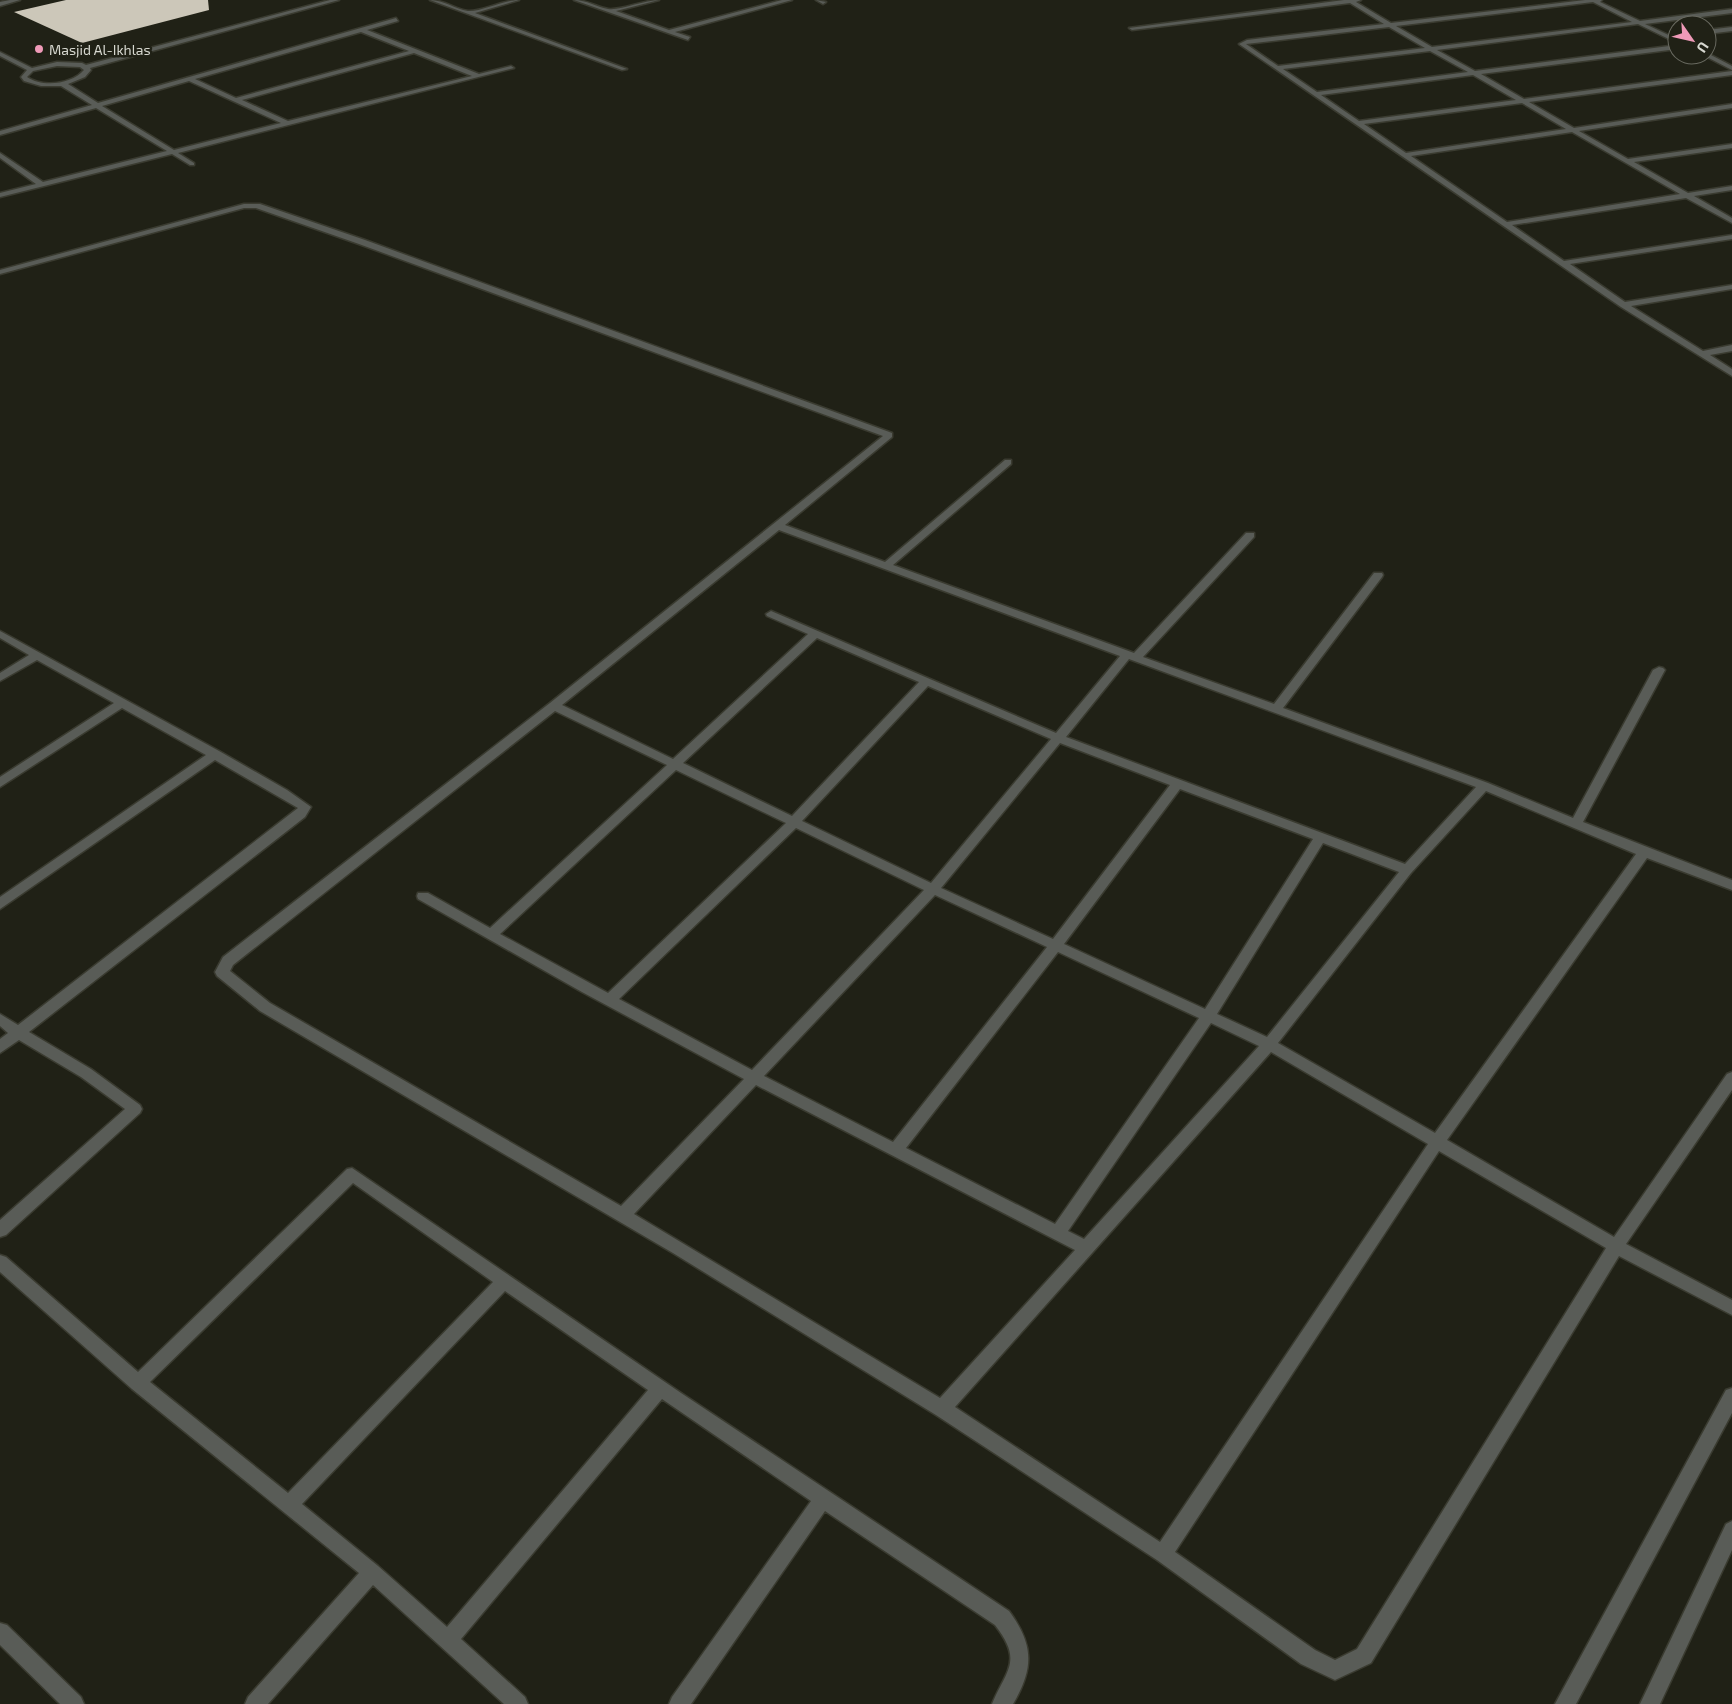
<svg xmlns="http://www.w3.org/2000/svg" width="1732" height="1704" viewBox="0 0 1732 1704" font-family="'Exo 2',sans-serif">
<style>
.building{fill:#ccc7b9}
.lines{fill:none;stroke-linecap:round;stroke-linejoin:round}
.minor-casing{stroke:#3a3b30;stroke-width:3}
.minor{fill:#595c57;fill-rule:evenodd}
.poi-dot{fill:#ef9ab8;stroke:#202116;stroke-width:2}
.labels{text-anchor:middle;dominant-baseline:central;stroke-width:5;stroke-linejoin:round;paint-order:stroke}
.far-poi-label{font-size:14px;fill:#d7d8d0;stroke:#202116;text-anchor:start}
</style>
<rect width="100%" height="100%" fill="#202116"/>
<path class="building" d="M66 0H208L209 10 82 43 14 12Z"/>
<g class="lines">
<g class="minor-casing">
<path id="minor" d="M10 0H20L0 6V2Z
M330 0H339L90 68 91 70 85 77 68 84 98 103 396 18 398 21 367 30 479 74 511 66 514 68 178 153 194 163V165H190L172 154 0 197V193L36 184 0 158V153L43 182 167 151 96 108 0 135V131L92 105 61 86H41L24 81 21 77 27 70 0 56V52L32 68 57 62 82 63 86 65ZM361 32 409 51 236 98 195 79ZM414 53 472 76 288 121 242 100ZM57 66 80 67 84 70C72 84 43 88 27 77L33 71ZM189 81 281 123 174 150 102 106Z
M430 0C444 0 455 9 468 11 481 12 503 0 519 0L475 13 627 69 622 70Z
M574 0C587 0 596 7 608 9 620 11 644 0 659 0L616 11 669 30 782 0H792L675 32 690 37 688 40Z
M816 0 826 2 823 4Z
M1344 0H1361L1356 2 1391 23 1585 0H1602L1600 2 1640 21 1732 9V13L1645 24 1677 39V43L1638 24 1437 50 1475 71 1677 45V49L1481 74 1524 99 1732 71V75L1529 102 1574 128 1732 104V108L1579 131 1628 159 1732 144V148L1634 162 1688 193 1732 186V190L1694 196 1732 218V223L1686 198 1512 225 1564 261 1732 235V239L1570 264 1625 302 1732 285V289L1631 306 1703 351 1732 345V351L1710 355 1732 369V376L1621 307 1239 44 1247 40 1384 24 1350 3 1132 30 1129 28ZM1593 2 1632 22 1432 47 1396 26ZM1389 27 1425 48 1278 66 1246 44ZM1430 51 1468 72 1317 92 1283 69ZM1473 75 1516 100 1359 121 1321 95ZM1522 103 1566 129 1406 153 1364 124ZM1572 132 1680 194 1507 222 1411 156Z
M1732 27V31L1707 34V30Z
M1707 53 1732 66V70L1703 55Z
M244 204H260L365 240 892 433V437L785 525 885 562 1005 460H1011V464L893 565 1134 653 1246 533H1254V537L1143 657 1274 704 1374 573H1382L1383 575 1382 577 1283 708 1488 783 1573 818 1653 670 1659 667 1663 668 1665 670 1583 822 1732 880V890L1647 858 1447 1140 1614 1237 1727 1074 1732 1072V1090L1626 1244 1732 1300V1315L1619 1256 1371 1663 1335 1680 1301 1664 1157 1560 936 1415 673 1253 260 1011 217 976 215 972 223 957 550 703 883 436 359 244 256 208H244L0 274V270ZM779 530 1120 656 1056 733 771 611 766 614 767 616 808 634 673 759 562 705ZM817 638 919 682 792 816 683 763ZM1129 659 1476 787 1405 864 1066 737ZM928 686 1051 739 931 883 802 821ZM555 711 667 765 490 928 428 893H418L417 896 418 899 582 992 744 1079 621 1206 270 1003 230 971 233 965ZM1060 743 1170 785 1053 939 941 888ZM676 770 786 823 608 993 500 934ZM1180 789 1313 839 1205 1009 1064 944ZM1486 791 1636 854 1435 1133 1278 1043 1411 873ZM796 828 924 890 752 1070 619 999ZM1323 843 1399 872 1267 1037 1217 1014ZM935 895 1047 947 893 1142 764 1076ZM1058 952 1199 1018 1055 1224 906 1148ZM1211 1023 1259 1046 1084 1239 1068 1231ZM1271 1052 1428 1144 1160 1542 955 1407ZM756 1085 1075 1250 940 1398 634 1214ZM1439 1151 1606 1248 1357 1649 1335 1660 1315 1650 1175 1552Z
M0 631 219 751 287 790 311 807 305 817 29 1032 91 1069 140 1105 142 1109 140 1113 6 1235 0 1237V1220L125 1109 81 1077 19 1040 0 1053V1039L8 1033 0 1026V1014L18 1025 298 808 215 760 0 909V897L206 755 122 708 0 787V777L114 703 37 660 0 681V673L29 655 0 638Z
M352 1168 681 1393 1009 1611C1034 1645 1034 1668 1013 1704H992C1007 1669 1023 1661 995 1625L825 1511 691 1704H669L672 1697 811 1501 662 1399 461 1639 525 1697 528 1704H504L373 1585 268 1704H245L248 1697 359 1573 132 1389 0 1272V1255L6 1257 138 1372 347 1169ZM353 1183 493 1282 288 1493 150 1382ZM505 1291 648 1390 447 1627 378 1566 302 1504Z
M1732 1388V1413L1576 1704H1555L1726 1390Z
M1732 1521V1550L1660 1704H1640L1726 1524Z
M0 1623 7 1625 81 1697 84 1704H60L0 1645Z"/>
</g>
<use href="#minor" class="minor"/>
</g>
<circle class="poi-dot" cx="39" cy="49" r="5"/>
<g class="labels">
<g class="far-poi-label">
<text x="49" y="49">Masjid Al-Ikhlas</text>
</g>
</g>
<g transform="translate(1692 40) rotate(124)"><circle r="24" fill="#202116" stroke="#696a60"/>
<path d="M0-4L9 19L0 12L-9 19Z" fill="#ef9ab8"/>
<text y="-8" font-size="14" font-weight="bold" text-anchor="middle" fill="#d7d8d0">U</text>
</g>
</svg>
